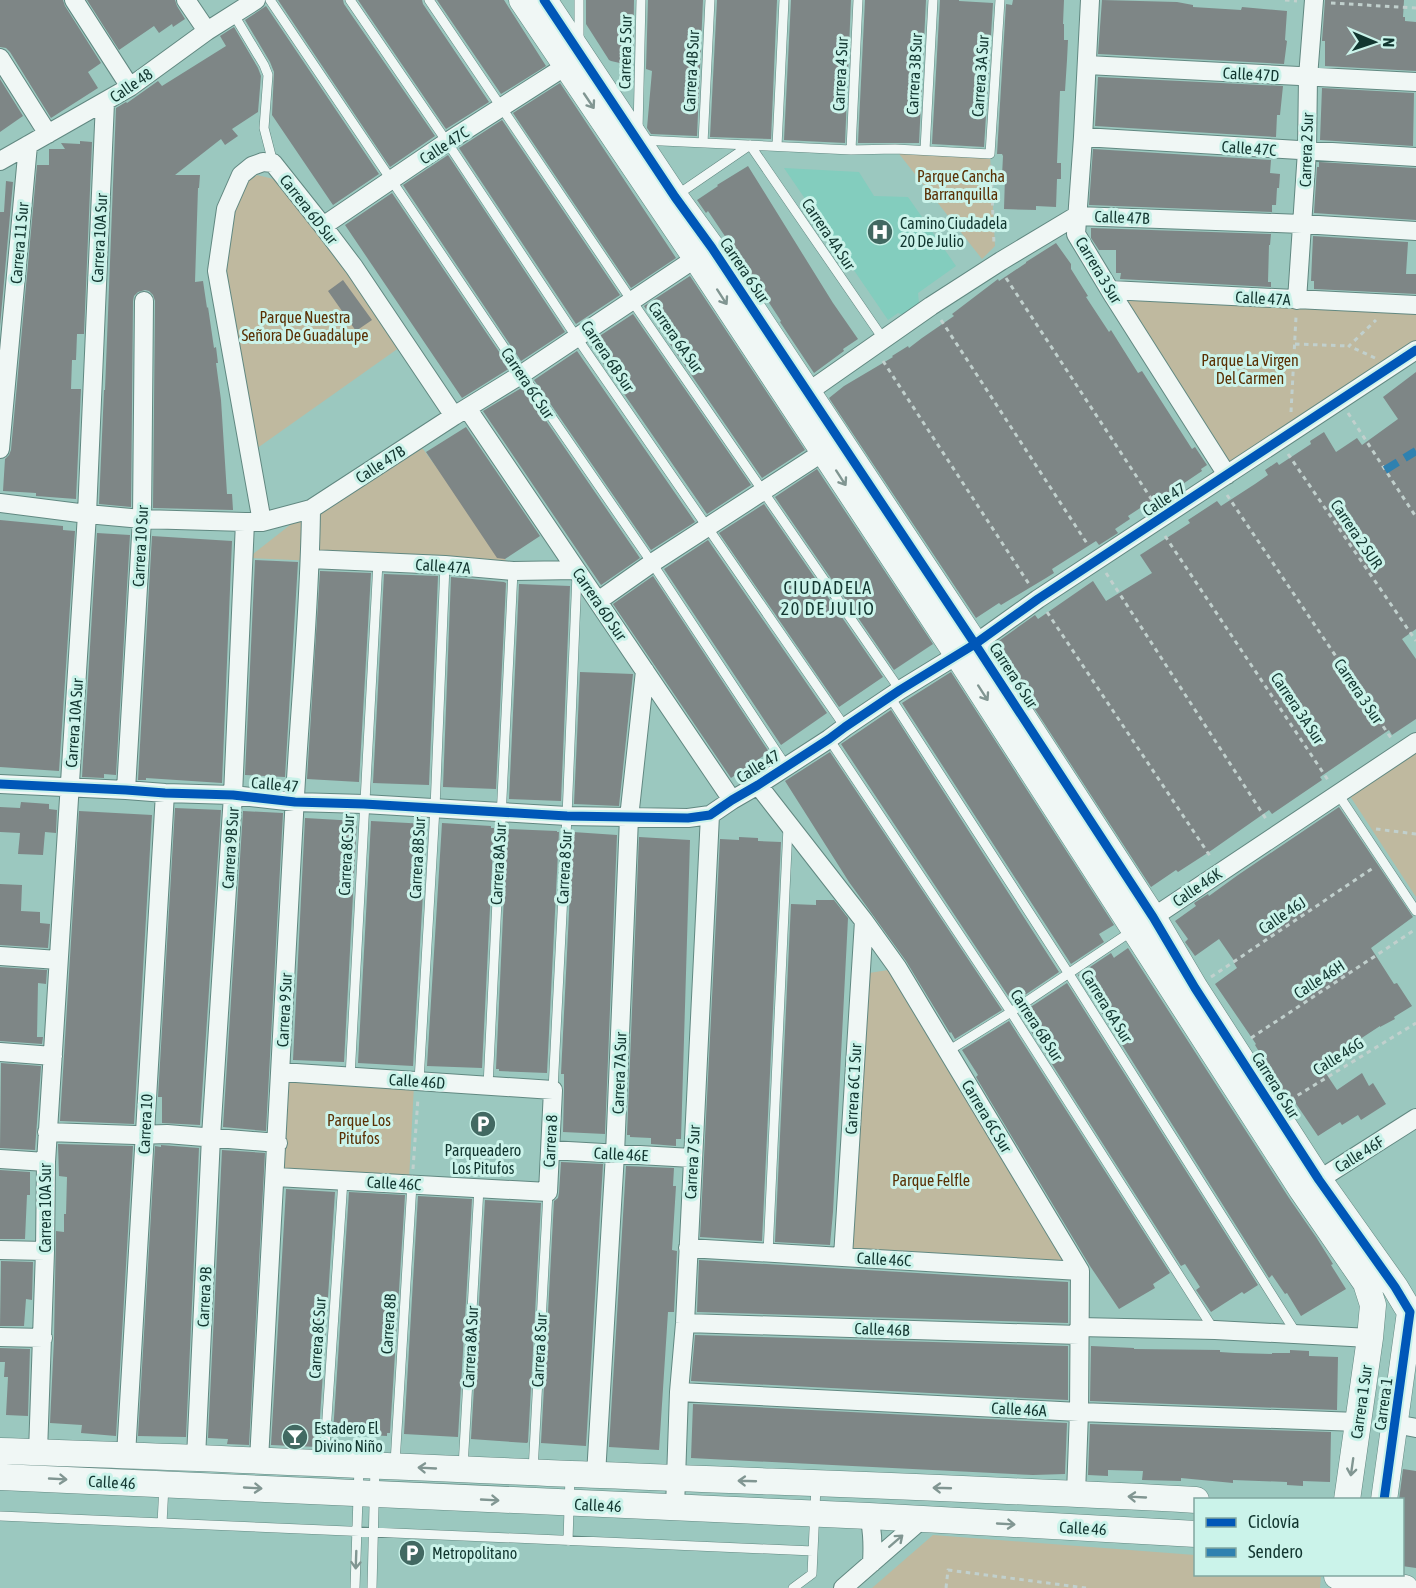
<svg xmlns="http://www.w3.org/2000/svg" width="1416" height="1588" viewBox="0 0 1416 1588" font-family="'Asap Condensed',sans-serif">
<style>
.built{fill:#83cdbe}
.green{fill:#bfb99f}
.building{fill:#7e8686}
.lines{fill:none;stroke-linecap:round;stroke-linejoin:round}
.lane-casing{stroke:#618881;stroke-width:10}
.street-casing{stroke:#618881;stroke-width:20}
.secondary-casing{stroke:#618881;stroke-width:27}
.path{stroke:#c1d0cd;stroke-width:3;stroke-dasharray:4.5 4.5;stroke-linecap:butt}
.lane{stroke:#f0f7f5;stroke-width:9}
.street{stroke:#f0f7f5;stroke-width:18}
.secondary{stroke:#f0f7f5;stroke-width:26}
.quiet{stroke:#2f81b0;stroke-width:8;stroke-dasharray:15 8;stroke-linecap:butt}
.cycleway-casing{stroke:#cbf3ea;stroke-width:13}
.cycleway{stroke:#0057b8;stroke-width:9}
.oneway{stroke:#819692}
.labels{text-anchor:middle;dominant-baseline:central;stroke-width:6;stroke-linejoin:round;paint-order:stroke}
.street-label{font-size:16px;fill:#123630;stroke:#cbf3ea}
.park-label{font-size:16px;fill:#5a3004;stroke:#cbf3ea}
.poi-label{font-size:16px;fill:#123630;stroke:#cbf3ea;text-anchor:start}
.neighbourhood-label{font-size:18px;letter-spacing:1.5px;fill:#123630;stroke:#cbf3ea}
</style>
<rect width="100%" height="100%" fill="#9bc8bf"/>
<path class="built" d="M784 168 859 172 874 196 908 197 956 266 918 293 919 303 916 312 906 316 898 313 888 320Z"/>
<path class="green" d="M896 150 990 155 995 246 982 259Z
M257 175 278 180 403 345 256 449 221 271 228 206 244 184Z
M1114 291 1416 305V349L1228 468Z
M417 441 513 570 248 558 290 525Z
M1416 749V897L1348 793Z
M894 969 1076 1268 848 1256 863 974Z
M286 1077 414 1085 409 1180 281 1173Z
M933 1535 1195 1555 1196 1574 1321 1575 1320 1588H872Z"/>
<path class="building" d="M0 0H63L65 6 101 63 88 72 98 88 51 118 10 52 6 48 0 47Z
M87 0H175L177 6 185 19 173 27 172 24 159 33 154 26 119 50Z
M278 0H343L344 4 435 136 390 167Z
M358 0H422L423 4 489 102 446 129Z
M437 0H504L546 66 501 94Z
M586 0H634L633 66 611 61 609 60 586 24Z
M648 0H703L697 136 651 134 647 128 652 71 646 69Z
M717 0H777L771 139 710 137Z
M791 0H851L845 143 784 140Z
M865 0H926L919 143H858Z
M940 0H959V1L993 3 984 147 932 144Z
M1013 0H1064L1063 24H1064V40H1068L1067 60 1065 91H1060L1057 163H1061V179H1057L1056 207 1036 206V210L1004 209 1005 176H1002L1003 156 1002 154H997L1006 4 1012 5Z
M1102 0 1177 2 1193 5V7L1241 10 1242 7 1287 11 1285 40 1287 41 1284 64 1098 54Z
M1325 0H1404L1403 17H1405V21L1416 22V71L1325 66V41H1322Z
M266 6 379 174 333 205 272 115 274 72 270 62 245 20Z
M234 27 258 68 261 76 258 112 232 129 238 136 225 145 221 139 175 175H200L199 188H198L195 282 203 281 207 308 208 307 214 348 216 347 218 363H216L221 400 227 494H232L233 510 153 508 155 301 153 295 149 291 145 290 138 292 134 296 133 301 131 507 99 504 104 390H105L116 108 126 102 127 103 158 81 162 86 226 46 220 36Z
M1098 77 1283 86 1280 115H1277L1276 137 1095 126Z
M0 79 23 116 0 132Z
M560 83 676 258 631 288 513 113Z
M1322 88 1414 93 1413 146 1320 140Z
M502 120 620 295 576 324 459 148Z
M80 141 92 142 84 334H77L76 360H72L71 389H81L76 499 36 496V493L3 491 5 459 9 455 11 450 37 165H49V149H65L61 143 80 144Z
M1093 149 1271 160 1270 173 1280 174 1279 188H1277L1276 205H1272V212L1089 205Z
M448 155 565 332 521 361 403 185Z
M1319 162 1416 168V220L1314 213 1317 167H1319Z
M748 166 833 303 858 339 843 349 844 351 814 373 780 322 781 321 743 263 708 211 706 213 697 200 718 186 717 185Z
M6 181 13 182 0 326V212H4Z
M392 193 510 368 462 398 345 225Z
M1091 228 1271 234 1270 245H1269L1268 282H1271V287L1120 279 1121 273H1116V250H1099L1091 238Z
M1313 236 1408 242 1406 274H1416V294L1314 289V281H1311Z
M1056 243 1071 264V269L1088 296 1086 297 1109 332 1111 330 1138 373 1142 371 1192 449 1195 447 1207 465 1201 469 1202 471 1159 500 1157 497 1128 516 1130 519 1115 529 1118 533 1099 545 1096 541 1052 569 1054 573 1046 578 1001 605 999 603 976 618 829 398 844 386 893 357 892 356 908 346 909 348 922 338 954 316 952 314 998 279 999 281 1026 263V262Z
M690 276 805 450 762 478 644 306Z
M343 280 372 320 356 331 328 291Z
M633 314 751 485 707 514 589 343Z
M577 351 695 522 651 550 534 380Z
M1416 372V629L1402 639 1416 659V719L1392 735 1389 730 1320 777 1322 780 1272 814 1269 810 1212 850 1178 872 1176 870 1151 887 993 645 1035 615 1038 619 1093 581 1106 601 1152 573 1140 555 1190 523 1188 520 1217 501 1221 506 1255 484 1268 475 1265 470 1277 462 1279 465 1311 444 1310 441 1324 432 1336 452 1357 438 1362 445 1398 419 1383 397Z
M523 387 640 558 601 585 483 411Z
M466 427 540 536 505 559 497 558 426 452Z
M817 469 933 644 894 670 775 497Z
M764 504 883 677 839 707 719 533Z
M0 520 63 526V530L75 531 59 771 0 767Z
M97 533 130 535 116 775 104 774V778L82 777Z
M152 536 232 541 222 783 146 778V780H138Z
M708 540 827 713 781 745 664 569Z
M255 560 298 562 285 777 245 775Z
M320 571 371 573 359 782 307 779Z
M384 574 438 576 429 785 373 783Z
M653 576 769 752 731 778 613 604Z
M451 577 504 582 506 583 496 789 443 787Z
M519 584 570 586 561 801 509 799Z
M580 672 633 674 619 806 574 804Z
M951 672 1114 925 1099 934 1104 942 1071 964 902 703Z
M891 710 1059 972 1013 1003 841 744Z
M830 752 1002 1010 955 1039 951 1032 950 1033 906 961 849 882 785 781Z
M21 802 49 804V809L57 810 56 833 45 832 43 855 18 854 20 833 0 832V807L20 808Z
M1339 807 1413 917 1371 948 1394 984 1397 983 1412 1006 1394 1017 1395 1019 1380 1027V1026L1351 1045 1321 1066 1337 1090 1362 1073 1369 1086 1373 1083 1386 1104 1361 1120 1358 1115 1342 1125 1340 1122 1318 1136 1286 1089 1283 1091 1255 1045 1256 1044 1215 984 1237 968 1234 963 1235 962 1219 939 1195 956 1185 942 1188 939 1175 921 1196 906 1194 903 1208 894 1209 896 1238 875Z
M175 808 221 810 200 1125 162 1123V1097H158Z
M79 811 152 815 134 1124 60 1121Z
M243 811 283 813 266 1131 223 1127Z
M305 818 357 821 344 1062 293 1060Z
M371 821 427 824 413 1066 358 1063Z
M442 823 491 826V828H494L482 1068 427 1066Z
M507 829 557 831V832H559L547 1073 499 1071V1069H496Z
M573 832 617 835 605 1134 563 1132 564 1091V1074H561Z
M639 837 690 840 681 1139H676V1146L651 1144V1138L630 1137V1135H627Z
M739 837 758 838V841L781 842 762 1241 700 1237 720 839 739 840Z
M0 884 22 885 21 911 40 912V923L50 924 48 948 0 945Z
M816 900H834L848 918 833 1212 830 1245 775 1242 791 904 816 905Z
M1128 948 1289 1198 1316 1237 1333 1264 1331 1265 1346 1289 1301 1316 1287 1293 1285 1294 1272 1275 1269 1278 1078 975 1111 953 1114 958 1115 957Z
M0 967 47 970 46 984 38 983 37 1037H43L42 1044 0 1041Z
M1067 983 1258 1285 1244 1294 1242 1292 1211 1312 1196 1290 1200 1287 1185 1264 1181 1266 1020 1014Z
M1009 1021 1170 1273 1153 1284 1155 1288 1119 1309 1090 1266 976 1077 978 1075 962 1050Z
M1 1063 41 1066 35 1150 0 1148Z
M58 1144 133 1146 116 1436 81 1433 82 1425 50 1423 54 1339 56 1231 64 1232V1214H66L67 1177 59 1176Z
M161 1145 199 1148 186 1437 138 1436 155 1146 161 1147Z
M222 1150 265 1153 249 1445 227 1444 228 1439 208 1438Z
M561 1162 603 1164 586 1446 541 1443 554 1201 558 1198 559 1193Z
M626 1166 674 1168 673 1186H676L672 1250 677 1251 674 1312H668L659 1450 609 1447Z
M0 1170 30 1172V1195H27L25 1239H0Z
M286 1189 335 1192 318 1447 271 1445Z
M349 1192 405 1195 390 1433H387V1436L333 1433Z
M418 1196 472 1199 458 1437 404 1434Z
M485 1200 541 1203 528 1442 527 1443 471 1439Z
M699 1260 1068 1282V1323L697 1312Z
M1 1261 33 1262 32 1300 26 1299 24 1326H0Z
M695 1335 1068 1346V1400L691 1381Z
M1091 1346 1134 1348V1349L1220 1350V1352L1235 1353 1272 1354V1353H1290V1350L1309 1351V1356L1338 1357 1337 1410 1090 1401Z
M0 1348 30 1349 28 1416 6 1415 8 1377H4L5 1362H0Z
M693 1404 1067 1423 1065 1474 1033 1475 691 1458Z
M1090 1424 1331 1432 1330 1482 1303 1481V1486L1287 1485V1482L1233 1480V1483L1181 1478V1481L1142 1480 1143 1471 1108 1470V1476L1088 1475Z
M1403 1469 1416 1471V1568L1402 1566V1500H1399Z"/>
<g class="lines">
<g class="lane-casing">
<path id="lane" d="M270 0 522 374 652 563 786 766
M350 0 447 142 577 338 845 727
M429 0 632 301 900 690
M234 15 264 65 268 75 264 128 273 163
M579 40V0
M638 130 641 0
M641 140 851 150 895 149 990 154 1000 0
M703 143 710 0
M777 146 784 0
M851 150 858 0
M925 150 933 0
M677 195 750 145 884 340
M890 697 1069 974 1296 1333
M829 739 1011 1012 1214 1330
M1338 794 1416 911
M948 1051 1011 1012 1132 931
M350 1077 378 562
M419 1081 435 808 445 565
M488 1086 513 571
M553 1090 567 816 577 574
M768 1253 788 827
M324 1462 343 1180
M395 1463 412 1184
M463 1467 479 1188
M533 1471 548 1192
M0 1516 813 1551
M162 1523 164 1486
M568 1541 570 1476
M355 1588 359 1467
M372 1588 375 1467
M793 1588 812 1574 816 1486"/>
</g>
<g class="street-casing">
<path id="street" d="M74 0 130 87
M186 0 207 31
M1090 0 1083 137 1076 234 1114 297 1227 475
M0 58 48 134
M1087 65 1416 82
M1083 137 1416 157
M0 161 130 87 207 31 256 0
M323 226 447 142 566 66
M1110 290 1416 305
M1297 300 1307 151 1308 77 1314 0
M808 392 931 306 1001 261 1076 216 1302 224 1416 231
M467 408 732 800
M0 449 28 145
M0 503 87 514 142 519 245 522H262L311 509 454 416 522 374 705 252
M262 522 217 271 226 209 241 175 252 166 263 162 273 163 323 226 354 267 454 416
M310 559 445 565 513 571 576 570
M598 601 652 563 834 445
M0 784 126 790 165 793 233 795 295 802 364 804 567 816 688 818 710 815 732 800 758 785 829 739 845 727 900 690 975 644 1038 599 1416 350
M758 785 864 921 897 967 1080 1271 1079 1412 1076 1494
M126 790 142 519 144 301
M1143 924 1416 742
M0 956 58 960
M0 1052 53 1056
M47 1132 135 1135 167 1134 278 1143
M550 1150 692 1158
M0 1159 46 1162
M276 1177 548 1192 553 1090 281 1072
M1309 1186 1416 1118
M688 1248 1080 1271
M0 1250 45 1251
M843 1257 864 921
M685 1323 1079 1335
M1079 1327 1215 1330 1370 1338
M0 1337 43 1338
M679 1392 1079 1412 1358 1422
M1395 1424 1416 1428
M38 1452 45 1251 46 1162 87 514 105 102
M126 1455 165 793
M196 1458 211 1137 233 795 245 522
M259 1460C272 1245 283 1030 294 815 299 713 310 611 311 509
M596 1475 615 1154 629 818 645 671
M675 1508 679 1392 685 1323 710 815
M869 1516C873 1532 873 1547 872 1563
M843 1588 921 1520"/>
</g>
<g class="secondary-casing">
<path id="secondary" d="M522 0 696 258 957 654 1302 1190 1366 1283 1373 1305 1370 1338 1347 1500
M544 0 675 197 712 248 975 644 1153 917 1195 988 1319 1180 1395 1287 1410 1312 1384 1500
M0 1451C200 1457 400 1467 601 1475 799 1483 997 1489 1196 1500
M0 1477 869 1516 1196 1534
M1337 1576 1405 1588"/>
</g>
<path class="path" d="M1285 0 1297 1
M1331 3 1416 8
M991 165 994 245
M1006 278 1154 503
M941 320 1088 545
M1295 344 1349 346
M1375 358 1349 346 1376 320
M883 361 1029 584
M1291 412 1296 317
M1348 413 1416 517
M1288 454 1416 641
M1227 495 1391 738
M1165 536 1328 780
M1106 573 1268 822
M1047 612 1212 859
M1376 829 1416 834
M1211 977 1373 868
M1251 1038 1416 929
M1290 1100 1416 1023
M413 1169 418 1098
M946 1588 948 1570 1086 1588"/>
<use href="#lane" class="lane"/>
<use href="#street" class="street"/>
<use href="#secondary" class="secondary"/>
<path class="quiet" d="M1385 470 1416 451"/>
<g class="cycleway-casing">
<path id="cycleway" d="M544 0 675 197 712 248 975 644 1153 917 1195 988 1319 1180 1395 1287 1410 1312 1384 1500
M0 784 126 790 165 793 233 795 295 802 364 804 567 816 688 818 710 815 732 800 758 785 829 739 845 727 900 690 975 644 1038 599 1416 350"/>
</g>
<use href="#cycleway" class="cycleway"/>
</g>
<defs><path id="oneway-shaft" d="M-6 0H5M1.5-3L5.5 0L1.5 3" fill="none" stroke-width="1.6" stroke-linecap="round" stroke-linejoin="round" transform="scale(1.5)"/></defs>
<g class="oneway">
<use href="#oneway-shaft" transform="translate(589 101) rotate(56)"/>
<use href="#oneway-shaft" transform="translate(722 297) rotate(57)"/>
<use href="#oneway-shaft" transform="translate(841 478) rotate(57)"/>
<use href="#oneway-shaft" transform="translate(983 693) rotate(57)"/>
<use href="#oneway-shaft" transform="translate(1352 1467) rotate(98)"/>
<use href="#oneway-shaft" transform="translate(427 1468) rotate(-177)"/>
<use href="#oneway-shaft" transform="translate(58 1479) rotate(3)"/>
<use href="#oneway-shaft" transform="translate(747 1481) rotate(-178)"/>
<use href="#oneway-shaft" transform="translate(253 1488) rotate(3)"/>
<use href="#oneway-shaft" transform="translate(942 1488) rotate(-178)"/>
<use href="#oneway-shaft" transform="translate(1137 1497) rotate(-177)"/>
<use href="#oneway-shaft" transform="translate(490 1500) rotate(3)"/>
<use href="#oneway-shaft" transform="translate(1006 1524) rotate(3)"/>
<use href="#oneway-shaft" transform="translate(896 1541) rotate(-41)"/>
<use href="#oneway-shaft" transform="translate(356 1560) rotate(92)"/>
</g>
<defs>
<g id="hospital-disc" transform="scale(1.35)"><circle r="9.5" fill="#426962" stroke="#cbf3ea"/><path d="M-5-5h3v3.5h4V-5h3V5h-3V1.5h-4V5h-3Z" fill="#fff"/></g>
<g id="parking-disc" transform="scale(1.35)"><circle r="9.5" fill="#426962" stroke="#cbf3ea"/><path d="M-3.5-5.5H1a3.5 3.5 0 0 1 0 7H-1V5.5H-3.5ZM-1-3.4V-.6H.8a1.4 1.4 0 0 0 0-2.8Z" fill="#fff"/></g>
<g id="bar-disc" transform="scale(1.35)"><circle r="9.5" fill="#426962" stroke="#cbf3ea"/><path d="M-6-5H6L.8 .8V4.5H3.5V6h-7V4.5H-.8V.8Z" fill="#fff"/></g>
</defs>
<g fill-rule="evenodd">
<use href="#hospital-disc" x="880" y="232"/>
<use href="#parking-disc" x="483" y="1124"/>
<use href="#bar-disc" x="295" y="1437"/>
<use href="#parking-disc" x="412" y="1553"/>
</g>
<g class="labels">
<g class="street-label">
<text transform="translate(625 52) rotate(-89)">Carrera 5 Sur</text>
<text transform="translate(691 71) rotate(-87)">Carrera 4B Sur</text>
<text transform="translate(840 74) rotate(-87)">Carrera 4 Sur</text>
<text transform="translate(914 74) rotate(-87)">Carrera 3B Sur</text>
<text transform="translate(1251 74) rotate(3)">Calle 47D</text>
<text transform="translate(980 76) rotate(-86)">Carrera 3A Sur</text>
<text transform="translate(131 85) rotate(-34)">Calle 48</text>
<text transform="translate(444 145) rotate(-33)">Calle 47C</text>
<text transform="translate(1249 148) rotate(4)">Calle 47C</text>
<text transform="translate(1306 150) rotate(-88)">Carrera 2 Sur</text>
<text transform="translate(309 209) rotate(52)">Carrera 6D Sur</text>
<text transform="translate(1122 217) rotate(2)">Calle 47B</text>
<text transform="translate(829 234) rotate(56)">Carrera 4A Sur</text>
<text transform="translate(99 238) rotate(-87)">Carrera 10A Sur</text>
<text transform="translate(19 243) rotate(-85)">Carrera 11 Sur</text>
<text transform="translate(745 270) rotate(56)">Carrera 6 Sur</text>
<text transform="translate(1099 270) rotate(59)">Carrera 3 Sur</text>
<text transform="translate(1263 298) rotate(3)">Calle 47A</text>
<text transform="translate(676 337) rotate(55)">Carrera 6A Sur</text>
<text transform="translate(608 356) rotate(56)">Carrera 6B Sur</text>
<text transform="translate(528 383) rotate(56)">Carrera 6C Sur</text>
<text transform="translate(380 464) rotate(-33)">Calle 47B</text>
<text transform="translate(1164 499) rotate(-33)">Calle 47</text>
<text transform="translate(1357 534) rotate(56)">Carrera 2 SUR</text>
<text transform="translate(140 546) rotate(-87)">Carrera 10 Sur</text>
<text transform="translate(443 566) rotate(4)">Calle 47A</text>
<text transform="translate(600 604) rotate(56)">Carrera 6D Sur</text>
<text transform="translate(1014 675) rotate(57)">Carrera 6 Sur</text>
<text transform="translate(1359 691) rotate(56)">Carrera 3 Sur</text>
<text transform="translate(1298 708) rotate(56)">Carrera 3A Sur</text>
<text transform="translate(74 723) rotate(-86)">Carrera 10A Sur</text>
<text transform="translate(758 766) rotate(-32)">Calle 47</text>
<text transform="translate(275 784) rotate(5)">Calle 47</text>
<text transform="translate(230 848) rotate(-86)">Carrera 9B Sur</text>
<text transform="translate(346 855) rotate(-87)">Carrera 8C Sur</text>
<text transform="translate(417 858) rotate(-87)">Carrera 8B Sur</text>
<text transform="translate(498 864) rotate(-87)">Carrera 8A Sur</text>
<text transform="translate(564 867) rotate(-87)">Carrera 8 Sur</text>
<text transform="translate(1197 887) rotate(-34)">Calle 46K</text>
<text transform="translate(1282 915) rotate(-34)">Calle 46J</text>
<text transform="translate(1319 979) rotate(-33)">Calle 46H</text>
<text transform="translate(1107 1006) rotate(58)">Carrera 6A Sur</text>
<text transform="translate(284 1010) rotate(-87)">Carrera 9 Sur</text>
<text transform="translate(1037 1025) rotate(57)">Carrera 6B Sur</text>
<text transform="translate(1338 1056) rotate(-32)">Calle 46G</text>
<text transform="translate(619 1073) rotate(-88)">Carrera 7A Sur</text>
<text transform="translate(417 1081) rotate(4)">Calle 46D</text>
<text transform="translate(1276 1085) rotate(58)">Carrera 6 Sur</text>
<text transform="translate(853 1089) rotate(-87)">Carrera 6C 1 Sur</text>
<text transform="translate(987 1116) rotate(59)">Carrera 6C Sur</text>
<text transform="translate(145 1124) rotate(-87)">Carrera 10</text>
<text transform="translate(550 1141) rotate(-87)">Carrera 8</text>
<text transform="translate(621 1154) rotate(3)">Calle 46E</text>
<text transform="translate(1359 1154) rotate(-32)">Calle 46F</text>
<text transform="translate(692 1162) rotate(-87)">Carrera 7 Sur</text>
<text transform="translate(394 1183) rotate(3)">Calle 46C</text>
<text transform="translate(45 1208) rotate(-90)">Carrera 10A Sur</text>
<text transform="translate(884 1259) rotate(3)">Calle 46C</text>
<text transform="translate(204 1297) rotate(-87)">Carrera 9B</text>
<text transform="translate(388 1324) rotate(-86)">Carrera 8B</text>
<text transform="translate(882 1329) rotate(2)">Calle 46B</text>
<text transform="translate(317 1338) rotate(-86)">Carrera 8C Sur</text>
<text transform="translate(470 1347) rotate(-87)">Carrera 8A Sur</text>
<text transform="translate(539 1350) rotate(-87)">Carrera 8 Sur</text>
<text transform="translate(1361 1402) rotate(-82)">Carrera 1 Sur</text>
<text transform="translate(1383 1404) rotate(-82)">Carrera 1</text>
<text transform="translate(1019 1409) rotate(3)">Calle 46A</text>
<text transform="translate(112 1482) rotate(3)">Calle 46</text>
<text transform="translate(598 1505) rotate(3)">Calle 46</text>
<text transform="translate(1083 1528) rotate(3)">Calle 46</text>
</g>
<g class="park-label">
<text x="961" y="176">Parque Cancha<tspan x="961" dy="18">Barranquilla</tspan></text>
<text x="305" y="317">Parque Nuestra<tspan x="305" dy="18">Señora De Guadalupe</tspan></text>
<text x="1250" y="360">Parque La Virgen<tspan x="1250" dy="18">Del Carmen</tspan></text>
<text x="359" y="1120">Parque Los<tspan x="359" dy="18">Pitufos</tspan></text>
<text x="931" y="1180">Parque Felfle</text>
</g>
<g class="poi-label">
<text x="900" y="223">Camino Ciudadela<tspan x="900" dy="18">20 De Julio</tspan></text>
<text x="483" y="1150" text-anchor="middle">Parqueadero<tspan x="483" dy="18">Los Pitufos</tspan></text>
<text x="314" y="1428">Estadero El<tspan x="314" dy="18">Divino Niño</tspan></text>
<text x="432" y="1553">Metropolitano</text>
</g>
<g class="neighbourhood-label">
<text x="828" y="587">CIUDADELA<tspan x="828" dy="21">20 DE JULIO</tspan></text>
</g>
</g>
<rect x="1194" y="1498" width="210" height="78" fill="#cbf3ea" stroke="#81a7a0" stroke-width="1.5"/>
<rect x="1206" y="1518" width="30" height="9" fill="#0057b8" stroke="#81a7a0" stroke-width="1.5"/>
<text x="1248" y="1528" font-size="18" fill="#123630">Ciclovía</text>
<rect x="1206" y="1548" width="30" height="9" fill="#2f81b0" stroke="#81a7a0" stroke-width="1.5"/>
<text x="1248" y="1558" font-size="18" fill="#123630">Sendero</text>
<g transform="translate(1374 42) rotate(92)" stroke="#cbf3ea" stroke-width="4.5" paint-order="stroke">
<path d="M0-4.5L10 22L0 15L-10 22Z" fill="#123630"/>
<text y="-9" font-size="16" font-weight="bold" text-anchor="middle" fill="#123630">N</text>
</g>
</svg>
